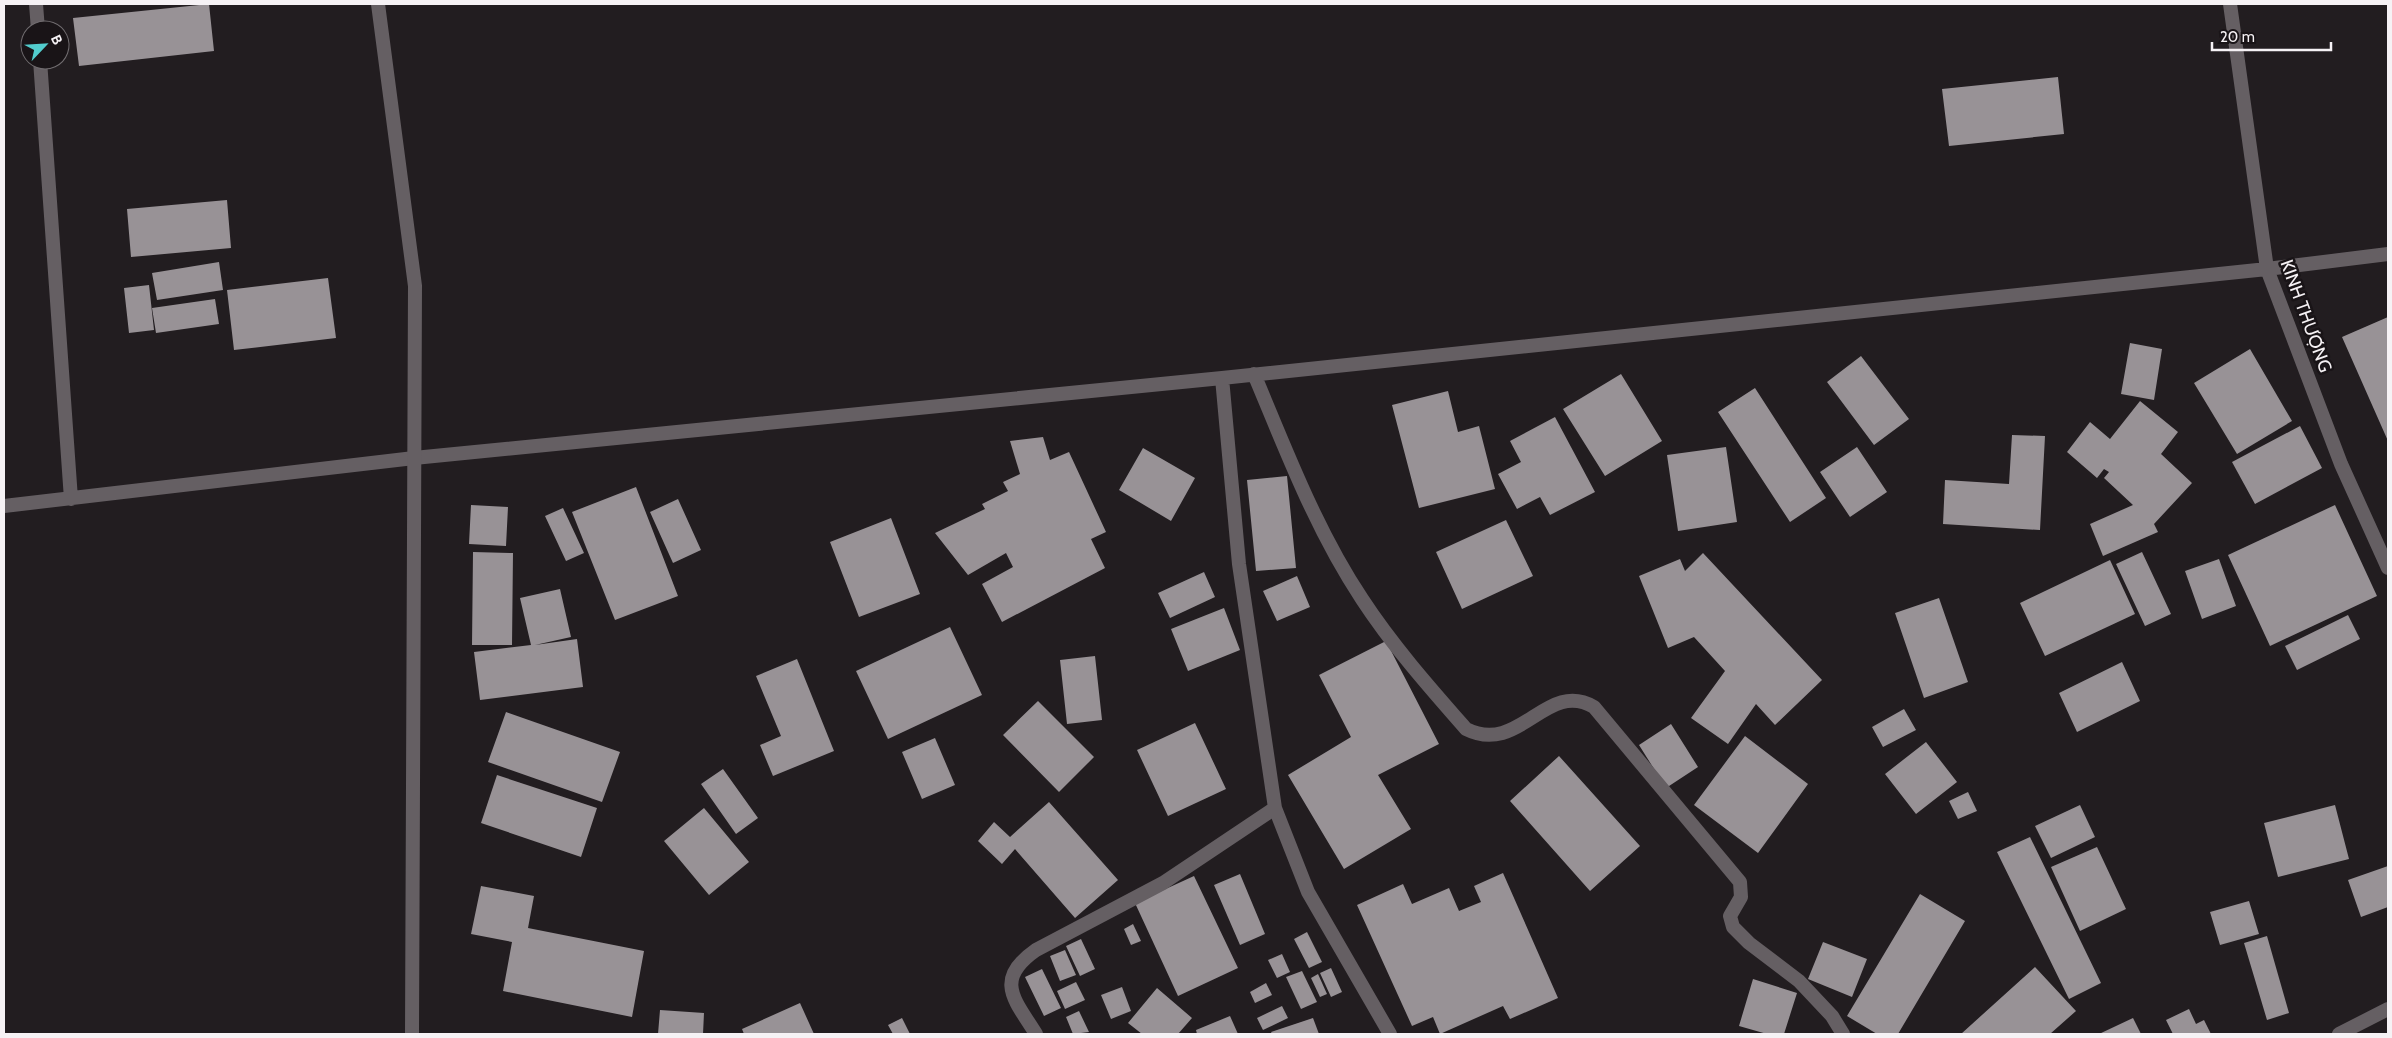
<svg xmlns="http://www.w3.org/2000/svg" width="2392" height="1038" viewBox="0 0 2392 1038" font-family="Cabin,sans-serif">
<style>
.building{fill:#989296}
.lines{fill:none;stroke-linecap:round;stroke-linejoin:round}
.minor{stroke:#655f63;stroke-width:14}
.tertiary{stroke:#655f63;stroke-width:14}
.labels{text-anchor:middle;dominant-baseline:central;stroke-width:5;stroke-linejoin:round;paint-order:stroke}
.street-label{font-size:18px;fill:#f6f2f5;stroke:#191417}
</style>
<rect width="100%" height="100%" fill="#221d20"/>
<path class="building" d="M209 4 214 51 79 66 73 18Z
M2058 77 2064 134 1949 146 1942 89Z
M227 200 231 248 131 257 127 209Z
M219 262 223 290 157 300 152 273Z
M328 278 336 338 234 350 227 290Z
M149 285 154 330 129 333 124 288Z
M215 299 219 324 156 333 152 308Z
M2388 317V441L2342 337Z
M2130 343 2162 349 2154 400 2121 394Z
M2250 349 2292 421 2237 454 2194 383Z
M1861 356 1909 419 1874 445 1827 382Z
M1621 374 1662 441 1605 476 1563 409Z
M1755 388 1826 498 1790 522 1718 412Z
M1448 391 1458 432 1479 426 1495 489 1419 508 1392 405Z
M2140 401 2178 432 2161 454 2192 483 2154 524 2158 532 2103 556 2090 524 2133 505 2104 478 2109 472 2104 469 2097 478 2067 452 2090 422 2110 439Z
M1555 417 1595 492 1550 515 1540 497 1517 509 1498 474 1521 462 1510 441Z
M2300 426 2322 468 2255 504 2232 462Z
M2012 435 2045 436 2040 530 1943 524 1945 480 2009 484Z
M1043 437 1050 460 1069 452 1106 532 1091 539 1105 568 1002 622 982 584 1013 567 1006 553 968 575 935 533 985 509 982 504 1008 491 1003 482 1020 474 1010 441Z
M1726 447 1737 522 1678 531 1667 455Z
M1857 447 1887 492 1850 517 1820 472Z
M1143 448 1195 478 1171 521 1119 490Z
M1287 476 1296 568 1256 571 1247 480Z
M636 487 678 596 615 620 572 512Z
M678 499 701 550 673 563 650 512Z
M471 505 508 507 506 546 469 544Z
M2335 505 2377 596 2270 646 2228 555Z
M563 508 584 553 566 561 545 516Z
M891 518 920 594 859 617 830 542Z
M1506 520 1533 576 1462 609 1436 552Z
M473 552 513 553 512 645H472Z
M2142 552 2171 614 2145 626 2116 564Z
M1703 553 1822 680 1775 725 1756 704 1728 744 1691 718 1725 671 1694 637 1668 648 1639 576 1680 559 1685 571Z
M2219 559 2236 606 2202 619 2185 571Z
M2110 560 2135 614 2045 656 2020 603Z
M1204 572 1215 597 1170 618 1158 593Z
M1297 576 1310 607 1277 621 1263 591Z
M560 589 571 637 535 645 577 639 583 687 480 700 474 652 531 645 520 598Z
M1939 598 1968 682 1924 698 1895 613Z
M1224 608 1240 650 1188 671 1171 629Z
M2348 615 2360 639 2297 670 2285 646Z
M950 627 982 695 888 739 856 671Z
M1386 641 1439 744 1378 775 1411 829 1344 869 1288 775 1351 737 1319 675Z
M1095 656 1102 720 1067 724 1060 660Z
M797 659 834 751 773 776 760 745 781 736 756 676Z
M2122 662 2140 701 2077 732 2059 693Z
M1038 701 1094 757 1059 792 1003 735Z
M1904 709 1916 730 1883 747 1872 727Z
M506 712 620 752 602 802 488 762Z
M1195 723 1226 789 1168 816 1137 750Z
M1671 724 1698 767 1666 788 1639 745Z
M1745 736 1808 784 1758 853 1694 805Z
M935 738 955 785 922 799 902 752Z
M1926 742 1957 782 1916 814 1885 774Z
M1559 756 1640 846 1590 891 1510 801Z
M723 769 758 818 736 834 701 784Z
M497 775 597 808 581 857 481 823Z
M1968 792 1977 811 1958 819 1949 801Z
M1049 802 1118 880 1075 918 1015 849 1002 864 978 841 994 822 1010 837Z
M2080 805 2095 837 2051 858 2035 826Z
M2335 805 2349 859 2278 877 2264 823Z
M704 808 749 862 709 895 664 841Z
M2030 837 2101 983 2069 999 1997 852Z
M2097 847 2126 909 2080 931 2051 867Z
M2388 866V907L2361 917 2348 880Z
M1503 873 1558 998 1510 1019 1503 1006 1440 1034 1433 1017 1412 1026 1357 905 1403 884 1412 904 1449 888 1459 911 1481 902 1474 886Z
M1240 874 1265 934 1240 945 1214 885Z
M1194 876 1238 968 1178 996 1135 903Z
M481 886 534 896 528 928 644 951 632 1017 503 991 512 942 471 934Z
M1920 894 1965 921 1898 1034H1877L1847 1016Z
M2249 901 2259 934 2220 945 2210 912Z
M1133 924 1141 941 1131 945 1124 929Z
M1307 932 1322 962 1309 968 1294 939Z
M2267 936 2289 1013 2267 1020 2244 943Z
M1081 939 1095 969 1080 976 1066 946Z
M1823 942 1867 959 1852 997 1808 979Z
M1065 950 1076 975 1060 981 1050 956Z
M1282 954 1290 972 1277 978 1268 960Z
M2035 967 2076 1011 2050 1034H1961Z
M1331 968 1342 992 1331 997 1320 973Z
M1042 969 1061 1008 1044 1016 1025 977Z
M1302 971 1317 1002 1301 1009 1286 977Z
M1318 974 1327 994 1320 997 1311 978Z
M1753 979 1797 993 1784 1034H1767L1739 1026Z
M1076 982 1085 1000 1065 1009 1057 991Z
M1266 983 1272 995 1255 1003 1250 992Z
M1122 987 1131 1011 1111 1019 1101 995Z
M1157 988 1192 1018 1178 1034H1142L1128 1023Z
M800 1003 814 1034H744L742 1029Z
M1282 1006 1288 1018 1263 1030 1257 1018Z
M2189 1009 2196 1024 2204 1020 2211 1034H2173L2166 1020Z
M660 1010 704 1013 703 1034H658Z
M1079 1011 1089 1032 1073 1034 1066 1017Z
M1230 1016 1238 1034H1197L1196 1030Z
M902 1018 910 1034H893L888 1025Z
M1313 1018 1319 1034H1272L1271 1032Z
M2133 1018 2141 1034H2099Z"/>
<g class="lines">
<path class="minor" d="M36 4 38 30
M2230 4 2267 269 2341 464 2388 568
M40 60 71 499
M1254 374C1286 450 1316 530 1362 599 1392 645 1430 688 1466 729 1520 756 1546 679 1594 707L1740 882 1741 897 1730 916 1733 927 1749 943 1799 981 1832 1016 1843 1034
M1222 378 1239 564 1275 808 1308 892 1390 1034
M4 506 414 458 1222 378 2267 269 2388 254
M1036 1034C1015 1000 993 980 1036 950L1163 883 1275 808
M2339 1034 2388 1009"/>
<path class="tertiary" d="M378 4 415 286 412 1034"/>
</g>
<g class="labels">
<g class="street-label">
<text transform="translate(2306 316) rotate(70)">KINH THƯỢNG</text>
</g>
</g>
<rect width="2392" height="1038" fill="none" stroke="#f6f2f5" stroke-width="10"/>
<g transform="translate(45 45) rotate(65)"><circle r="24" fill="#191417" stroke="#716d70"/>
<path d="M0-4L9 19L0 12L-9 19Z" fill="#52cdcd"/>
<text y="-8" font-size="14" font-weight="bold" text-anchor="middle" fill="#f6f2f5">B</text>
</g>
<path d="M2212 42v8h119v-8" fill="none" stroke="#f6f2f5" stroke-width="2.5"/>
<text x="2220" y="42" font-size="15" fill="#f6f2f5" stroke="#191417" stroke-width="4" paint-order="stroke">20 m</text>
</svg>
